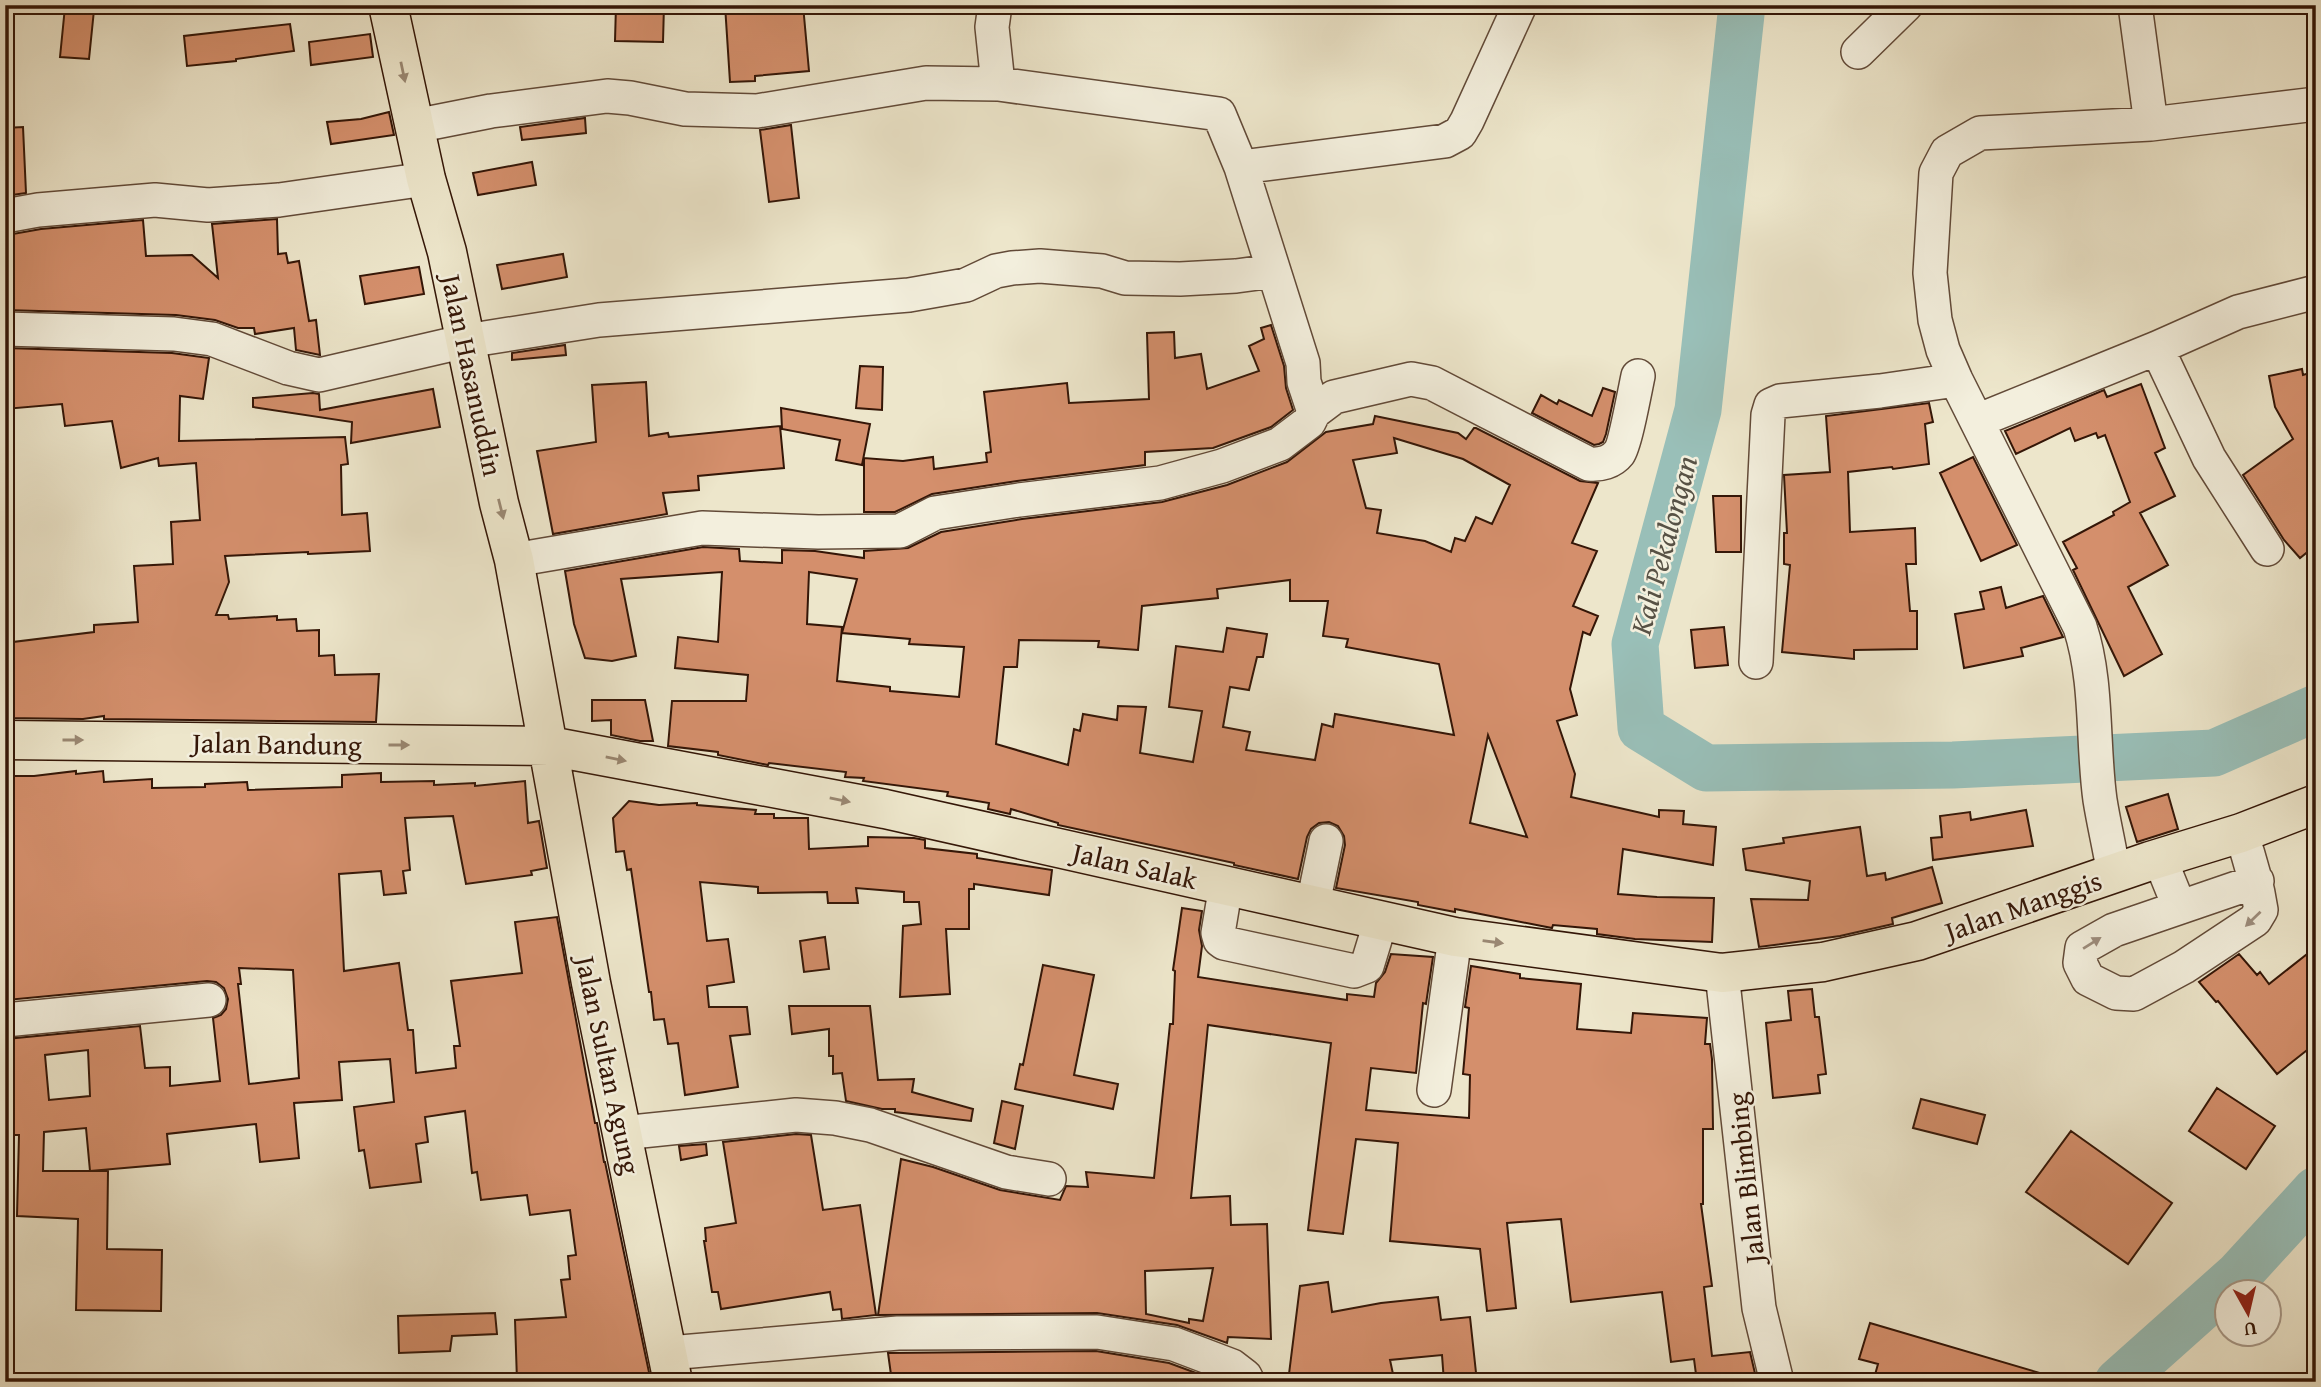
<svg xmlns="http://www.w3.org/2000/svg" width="2321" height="1387" viewBox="0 0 2321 1387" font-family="'Gentium Book Plus',serif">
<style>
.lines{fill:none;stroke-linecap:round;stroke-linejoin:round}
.river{stroke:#99bfb8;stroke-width:47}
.building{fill:#d48f6c;stroke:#341607;stroke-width:2;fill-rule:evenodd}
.minor-casing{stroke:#624a38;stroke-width:36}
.major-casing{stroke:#341607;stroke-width:41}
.minor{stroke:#f3efdd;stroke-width:33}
.major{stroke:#ede6cb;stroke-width:38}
.oneway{fill:#9a8873}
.oneway2{fill:#9d8d7d}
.labels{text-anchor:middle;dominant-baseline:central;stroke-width:5;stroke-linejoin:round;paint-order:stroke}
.street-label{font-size:28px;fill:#341607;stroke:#f3efdd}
.water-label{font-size:30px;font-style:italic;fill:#575145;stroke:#f3efdd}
</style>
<rect width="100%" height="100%" fill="#ede6cb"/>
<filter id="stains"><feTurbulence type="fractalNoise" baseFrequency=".00286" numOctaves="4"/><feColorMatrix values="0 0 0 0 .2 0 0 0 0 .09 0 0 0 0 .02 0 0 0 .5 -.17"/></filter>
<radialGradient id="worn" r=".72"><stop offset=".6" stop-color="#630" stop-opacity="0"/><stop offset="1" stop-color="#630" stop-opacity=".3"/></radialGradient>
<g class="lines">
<path class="river" d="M1742 5 1698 410 1635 644 1641 728 1706 768 1953 765 2214 753 2316 708
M2118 1382 2239 1274 2316 1190"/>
</g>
<path class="building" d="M616 5H664L663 42 615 41Z
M725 5H803L809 71 755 76V81L730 82Z
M65 7 94 10 89 59 60 57Z
M290 24 294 51 236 59V61L187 66 184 36Z
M370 34 373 57 311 65 309 42Z
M389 112 394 135 331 144 327 122 361 119Z
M585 118 586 133 522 140 520 127Z
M791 125 799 198 769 202 760 130Z
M23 127 26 193 5 196V128Z
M532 162 536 185 478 195 473 173Z
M277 219 278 254 286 253 288 263 299 261 309 321 316 320 320 355 296 350 294 328 255 334 254 328H238L215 320 176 315 5 310V268L9 267 7 235 41 229 143 220 146 256 192 255 218 278 212 224Z
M563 254 567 277 502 289 497 265Z
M419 267 424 294 365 304 360 276Z
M1271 325 1284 366 1286 388 1293 410 1271 427 1213 448 1145 452V465L1017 481 932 494 895 512H864V458L903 461 933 457 934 469 987 462 986 453 991 452 984 392 1067 383 1069 403 1149 399 1147 333 1174 332 1175 358 1201 354 1207 389 1259 371 1249 346 1264 339 1261 328Z
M565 345 566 355 512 360V353Z
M5 348 172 353 209 358 203 399 180 396 179 441 345 437 348 464 341 465 342 515 367 513 370 551 308 554V552L225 556 229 582 216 615H228L229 619 277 616V620L296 619 297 631 319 630V656L334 655 335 675 379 674 376 722 104 719V716L83 719 5 718V643L94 632V625L138 622 134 566 173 564 171 522 200 520 196 463 159 466 158 458 121 468 112 421 65 426 62 404 5 409Z
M860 366 883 367 882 410 856 408Z
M2302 369 2303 375 2316 371V545L2300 558 2284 540 2243 475 2293 439 2275 407 2269 376Z
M646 382 649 436 668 433 669 437 780 426 784 468 698 476 699 490 663 493 667 514 553 534 537 451 596 442 592 385Z
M2141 384 2165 448 2155 453 2175 496 2140 513 2168 565 2128 587 2162 654 2124 676 2073 570 2077 568 2063 542 2114 515 2113 512 2130 502 2105 435 2098 438 2096 433 2075 441 2070 428 2016 454 2005 431 2104 390 2107 397Z
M1603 388 1615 392 1606 434 1603 442 1599 444 1594 445 1532 413 1541 395 1557 404 1559 400 1592 416Z
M433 389 440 427 351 443 352 422 253 407V398L313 393 319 394 320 410Z
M1929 403 1933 422 1925 424 1929 464 1893 469 1892 467 1848 472 1850 532 1915 528 1916 564H1906L1910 611H1917V649L1854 650V659L1782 652 1790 565 1784 564V533H1787L1784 475 1830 472 1826 416Z
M781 408 870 424 862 465 836 460 840 440 782 429Z
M1375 416 1458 433 1466 439 1474 428H1476L1580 481 1598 483 1572 543 1597 551 1573 606 1598 616 1590 635 1583 632 1570 689 1577 715 1557 721 1575 774 1571 797 1659 817V810L1684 811 1683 824 1716 827 1713 865 1623 849 1618 894 1657 897 1714 898 1712 942 1635 939 1597 934V929L1553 925 1552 928 1455 909V912L1418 905V902L1336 888 1345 845 1344 836 1338 826 1329 822 1319 823 1311 829 1307 837 1298 879 1234 865V863L1058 825V823L1011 809 1010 814 988 809 989 803 947 796 948 792 863 781 864 778 845 777 846 772 769 763 768 765 718 755V752L668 746 672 701H746L748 675 675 668 678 637 718 642 722 572 621 579 636 656 612 661 585 658 574 624 565 571 703 547 739 549 740 561 782 563V550L815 551 864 558V551L908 548 941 532 1022 519 1162 502 1227 485 1287 462 1326 432 1373 424ZM1394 438 1463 459 1510 485 1492 524 1476 517 1465 541 1455 538 1451 552 1425 541 1377 533 1381 510 1366 508 1353 460 1397 453ZM809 572 857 579 842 633 910 639 909 644 964 647 959 697 890 691V687L837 681 842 627 807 624ZM1290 580V601H1328L1323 636 1348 639 1346 647 1439 664 1454 735 1335 714 1333 727 1322 724 1315 760 1246 750 1250 732 1223 727 1230 687 1249 690 1257 657H1263L1267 634 1227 628 1223 652 1176 646 1169 707 1202 711 1193 762 1140 753 1146 707 1118 706 1117 720 1083 714 1080 731 1074 729 1068 765 996 744 1004 667H1017L1019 640 1099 641 1098 647 1138 650 1142 606 1218 598 1217 589ZM1488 735 1527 837 1470 823Z
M1973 457 2017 545 1981 561 1940 473Z
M1713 496H1741V552H1716Z
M2001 587 2006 608 2043 596 2063 637 2021 648 2023 656 1964 668 1955 614 1984 609 1980 592Z
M1724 627 1728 665 1695 668 1691 630Z
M592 700H645L653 741H640L611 735V720L592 721Z
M76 771V774L103 771 104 782 152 779V788L205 787V784L247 782 248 790 342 787V775L381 773V782L434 781V785L475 783V786L525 781 528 823 539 821 547 868 531 871 532 875 466 884 453 816 405 818 410 870 403 871 406 893 384 895 381 871 339 874 344 971 399 963 408 1030H413L416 1073 456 1068 454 1046H460L451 981 522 973 515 922 557 917 595 1123H597L604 1162H605L650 1377 582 1382H564V1379L517 1381 515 1320 566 1317 561 1280 570 1279 568 1256 576 1255 570 1210 530 1215 527 1195 481 1200 477 1172 472 1173 465 1111 425 1117 428 1142 416 1144 421 1182 370 1188 364 1150 359 1151 354 1107 394 1102 390 1059 339 1062 342 1100 294 1103 299 1158 260 1162 256 1124 167 1134 170 1164 90 1171 86 1128 44 1132 43 1171H108L107 1249 162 1250 161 1311 76 1310 78 1219 17 1216 19 1135H14L10 1096 5 1097V1062H9L6 1039 140 1026 145 1068 170 1067V1086L220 1081 213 1018 221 1015 226 1009 228 999 224 988 216 982 207 981 7 1000 5 951H10L7 866 9 802H5V776H34ZM239 968 293 970 299 1078 249 1084 238 984H241ZM88 1050 90 1096 49 1100 45 1055Z
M2168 794 2178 829 2137 842 2126 807Z
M629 801 659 805 697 803V805L756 810 755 814H774V818H808L809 849 868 846V837L914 838 925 840V848L977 854V858L1052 870 1049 895 974 884V889H969V929H946L950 994 900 997 903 926 921 924 919 902H904V892L856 888 858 903H828L827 892 758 893V887L700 882 707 941 728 939 734 982 707 986 709 1007H747L750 1034 730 1036 738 1087 685 1095 678 1043 668 1044 664 1019 654 1020 651 992H649L631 869 627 870 624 851 616 852 613 818Z
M2026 810 2033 846 1933 860 1931 838 1942 837 1940 816 1970 812 1971 820Z
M1860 827 1867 876 1885 873 1886 880 1932 867 1942 903 1892 918 1893 924 1840 936 1759 947 1751 899 1808 900 1810 881 1746 870 1743 849 1784 843 1783 838Z
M1182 908 1202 911 1199 930 1202 946 1198 977 1347 1000V994L1374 997 1376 983 1385 972 1391 954 1433 957 1426 1004 1423 1003 1416 1073 1371 1068 1366 1110 1469 1118 1470 1075 1463 1074 1469 1008 1465 1007 1471 966 1520 974V978L1581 984 1577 1029 1631 1033 1633 1013 1707 1018 1705 1044H1710L1712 1059 1713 1129H1703V1204H1701L1712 1286 1704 1287 1712 1356 1750 1352 1757 1382H1697L1694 1359 1671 1362 1662 1292 1571 1302 1561 1219 1507 1223 1516 1308 1487 1311 1480 1249 1390 1241 1398 1143 1356 1139 1343 1234 1308 1230 1331 1043 1208 1025 1191 1198 1230 1196 1231 1225 1267 1224 1271 1339 1228 1337 1227 1343 1177 1325 1097 1313 878 1315 901 1159 933 1167 1000 1190 1060 1200 1066 1186 1088 1187 1086 1172 1154 1178 1170 1024H1173L1175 971 1173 970ZM1213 1268 1203 1321 1189 1319V1323L1146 1314 1145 1271Z
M825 937 829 969 804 972 800 941Z
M2316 947V1043L2277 1074 2218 1001 2216 1002 2199 982 2239 954 2257 975 2260 972 2269 984Z
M1043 965 1094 975 1074 1075 1118 1084 1113 1109 1015 1089 1020 1064 1023 1065Z
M1812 989 1815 1017H1819L1826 1074 1818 1075 1820 1093 1773 1098 1766 1023 1791 1020 1788 991Z
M789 1006H870L878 1080 914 1079 912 1092 973 1109 971 1121 895 1112V1109H882L846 1101 842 1073 833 1074V1056H829V1029L792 1034Z
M2217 1088 2275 1126 2246 1169 2189 1131Z
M1921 1099 1985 1115 1977 1144 1913 1128Z
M1002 1101 1023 1106 1015 1149 994 1143Z
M2071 1131 2172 1203 2128 1264 2026 1192Z
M796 1134 811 1135 823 1210 860 1205 876 1315 842 1319 841 1309 833 1310 830 1292 721 1309 718 1292H712L704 1241H706L705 1228 736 1223 723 1142Z
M706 1144 707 1155 681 1160 679 1146Z
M1328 1282 1332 1312 1381 1303 1438 1297 1441 1320 1470 1317 1477 1382H1444L1442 1355 1390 1360 1393 1374 1354 1382H1288L1300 1286Z
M495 1313 497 1334 452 1336 450 1351 399 1353 398 1316Z
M1870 1323 2050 1376 2049 1382H1873L1878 1364 1859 1359Z
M1096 1351 1169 1363 1207 1377 1208 1382H892L888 1353Z"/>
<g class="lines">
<g class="minor-casing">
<path id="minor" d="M995 5 992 27 998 84 1219 114 1241 167 1303 363 1304 382 1314 412
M2135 5 2151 124
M1858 52 1906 5
M415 126 491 111 607 96 630 98 685 109 757 111 926 83 998 84
M1241 167 1445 141 1460 133 1467 121 1520 5
M5 216 38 210 155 200 208 205 279 200 426 179
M5 329 174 334 212 339 288 368 319 375 466 341 599 320 909 295 966 285 996 271 1012 268 1040 266 1102 271 1125 278 1180 279 1236 276 1273 271
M2157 348 2209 458 2267 549
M1977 421 2157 348 2238 312 2316 292
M514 560 702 528 818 532 900 531 935 513 1019 500 1160 483 1222 466 1280 444 1309 422 1314 412 1334 397 1411 379 1432 383 1589 464C1600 465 1612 462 1619 453 1625 445 1635 390 1638 376
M1756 662 1768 415 1771 405 1780 401 1880 391 1956 380
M2241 833C2250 859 2257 883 2261 910L2255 920 2184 967 2134 994 2116 993 2088 979 2080 963 2082 948 2114 930 2257 881
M2160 859 2179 906
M2114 875C2110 849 2104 825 2100 800 2092 742 2098 682 2080 627L1956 380 1943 350 1935 320 1930 273 1936 173 1947 152 1980 133 2151 124 2316 104
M1226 885 1218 933 1220 940 1224 943 1354 971 1367 966 1381 920
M1313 904 1326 841
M1722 973 1759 1308 1777 1382
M5 1020 209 1000
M1434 1090 1455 937
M622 1133 796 1115 835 1118 870 1125 1006 1172 1049 1179
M669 1353 898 1333 1097 1332 1174 1344 1232 1366 1245 1376 1248 1382"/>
</g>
<g class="major-casing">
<path id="major" d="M388 5 426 179 447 252 499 503 514 560 591 983 673 1382
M5 740 549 746 885 809 1455 937 1722 973 1823 962 1917 941 2150 861 2241 833 2316 804"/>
</g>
<use href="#minor" class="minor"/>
<use href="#major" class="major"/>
</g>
<defs><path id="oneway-solid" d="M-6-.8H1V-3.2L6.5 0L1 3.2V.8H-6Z" transform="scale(1.75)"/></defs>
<g class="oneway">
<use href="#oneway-solid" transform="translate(403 72) rotate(78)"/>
<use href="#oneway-solid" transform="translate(501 509) rotate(76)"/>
<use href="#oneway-solid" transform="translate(73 740)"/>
<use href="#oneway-solid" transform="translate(399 745)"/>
<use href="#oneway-solid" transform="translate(616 759) rotate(11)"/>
<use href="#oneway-solid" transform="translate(840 800) rotate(11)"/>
<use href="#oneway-solid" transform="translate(1493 942) rotate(8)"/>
</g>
<g class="oneway2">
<use href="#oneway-solid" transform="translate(2253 919) rotate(136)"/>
<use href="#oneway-solid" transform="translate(2092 943) rotate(-32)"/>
</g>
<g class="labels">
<g class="street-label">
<text transform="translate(473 375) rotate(78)">Jalan Hasanuddin</text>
<text transform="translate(277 743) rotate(1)">Jalan Bandung</text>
<text transform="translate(1135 865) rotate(13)">Jalan Salak</text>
<text transform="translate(2023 905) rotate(-19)">Jalan Manggis</text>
<text transform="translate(609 1065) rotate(78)">Jalan Sultan Agung</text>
<text transform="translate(1745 1178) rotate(-96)">Jalan Blimbing</text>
</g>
<g class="water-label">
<text transform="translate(1663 545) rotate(-75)">Kali Pekalongan</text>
</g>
</g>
<rect width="2321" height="1387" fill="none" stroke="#ede6cb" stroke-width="28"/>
<rect x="7" y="7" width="2307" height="1373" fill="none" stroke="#341607" stroke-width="3.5"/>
<rect x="14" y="14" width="2293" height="1359" fill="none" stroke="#341607" stroke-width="2"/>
<g transform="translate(2248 1313) rotate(172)"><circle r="33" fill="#f3efdd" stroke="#a79887" stroke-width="2"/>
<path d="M0-5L12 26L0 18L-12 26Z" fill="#8f2418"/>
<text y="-10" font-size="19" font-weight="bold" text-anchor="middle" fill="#341607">U</text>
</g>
<rect width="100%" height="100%" filter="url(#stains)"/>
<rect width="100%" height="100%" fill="url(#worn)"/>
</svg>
